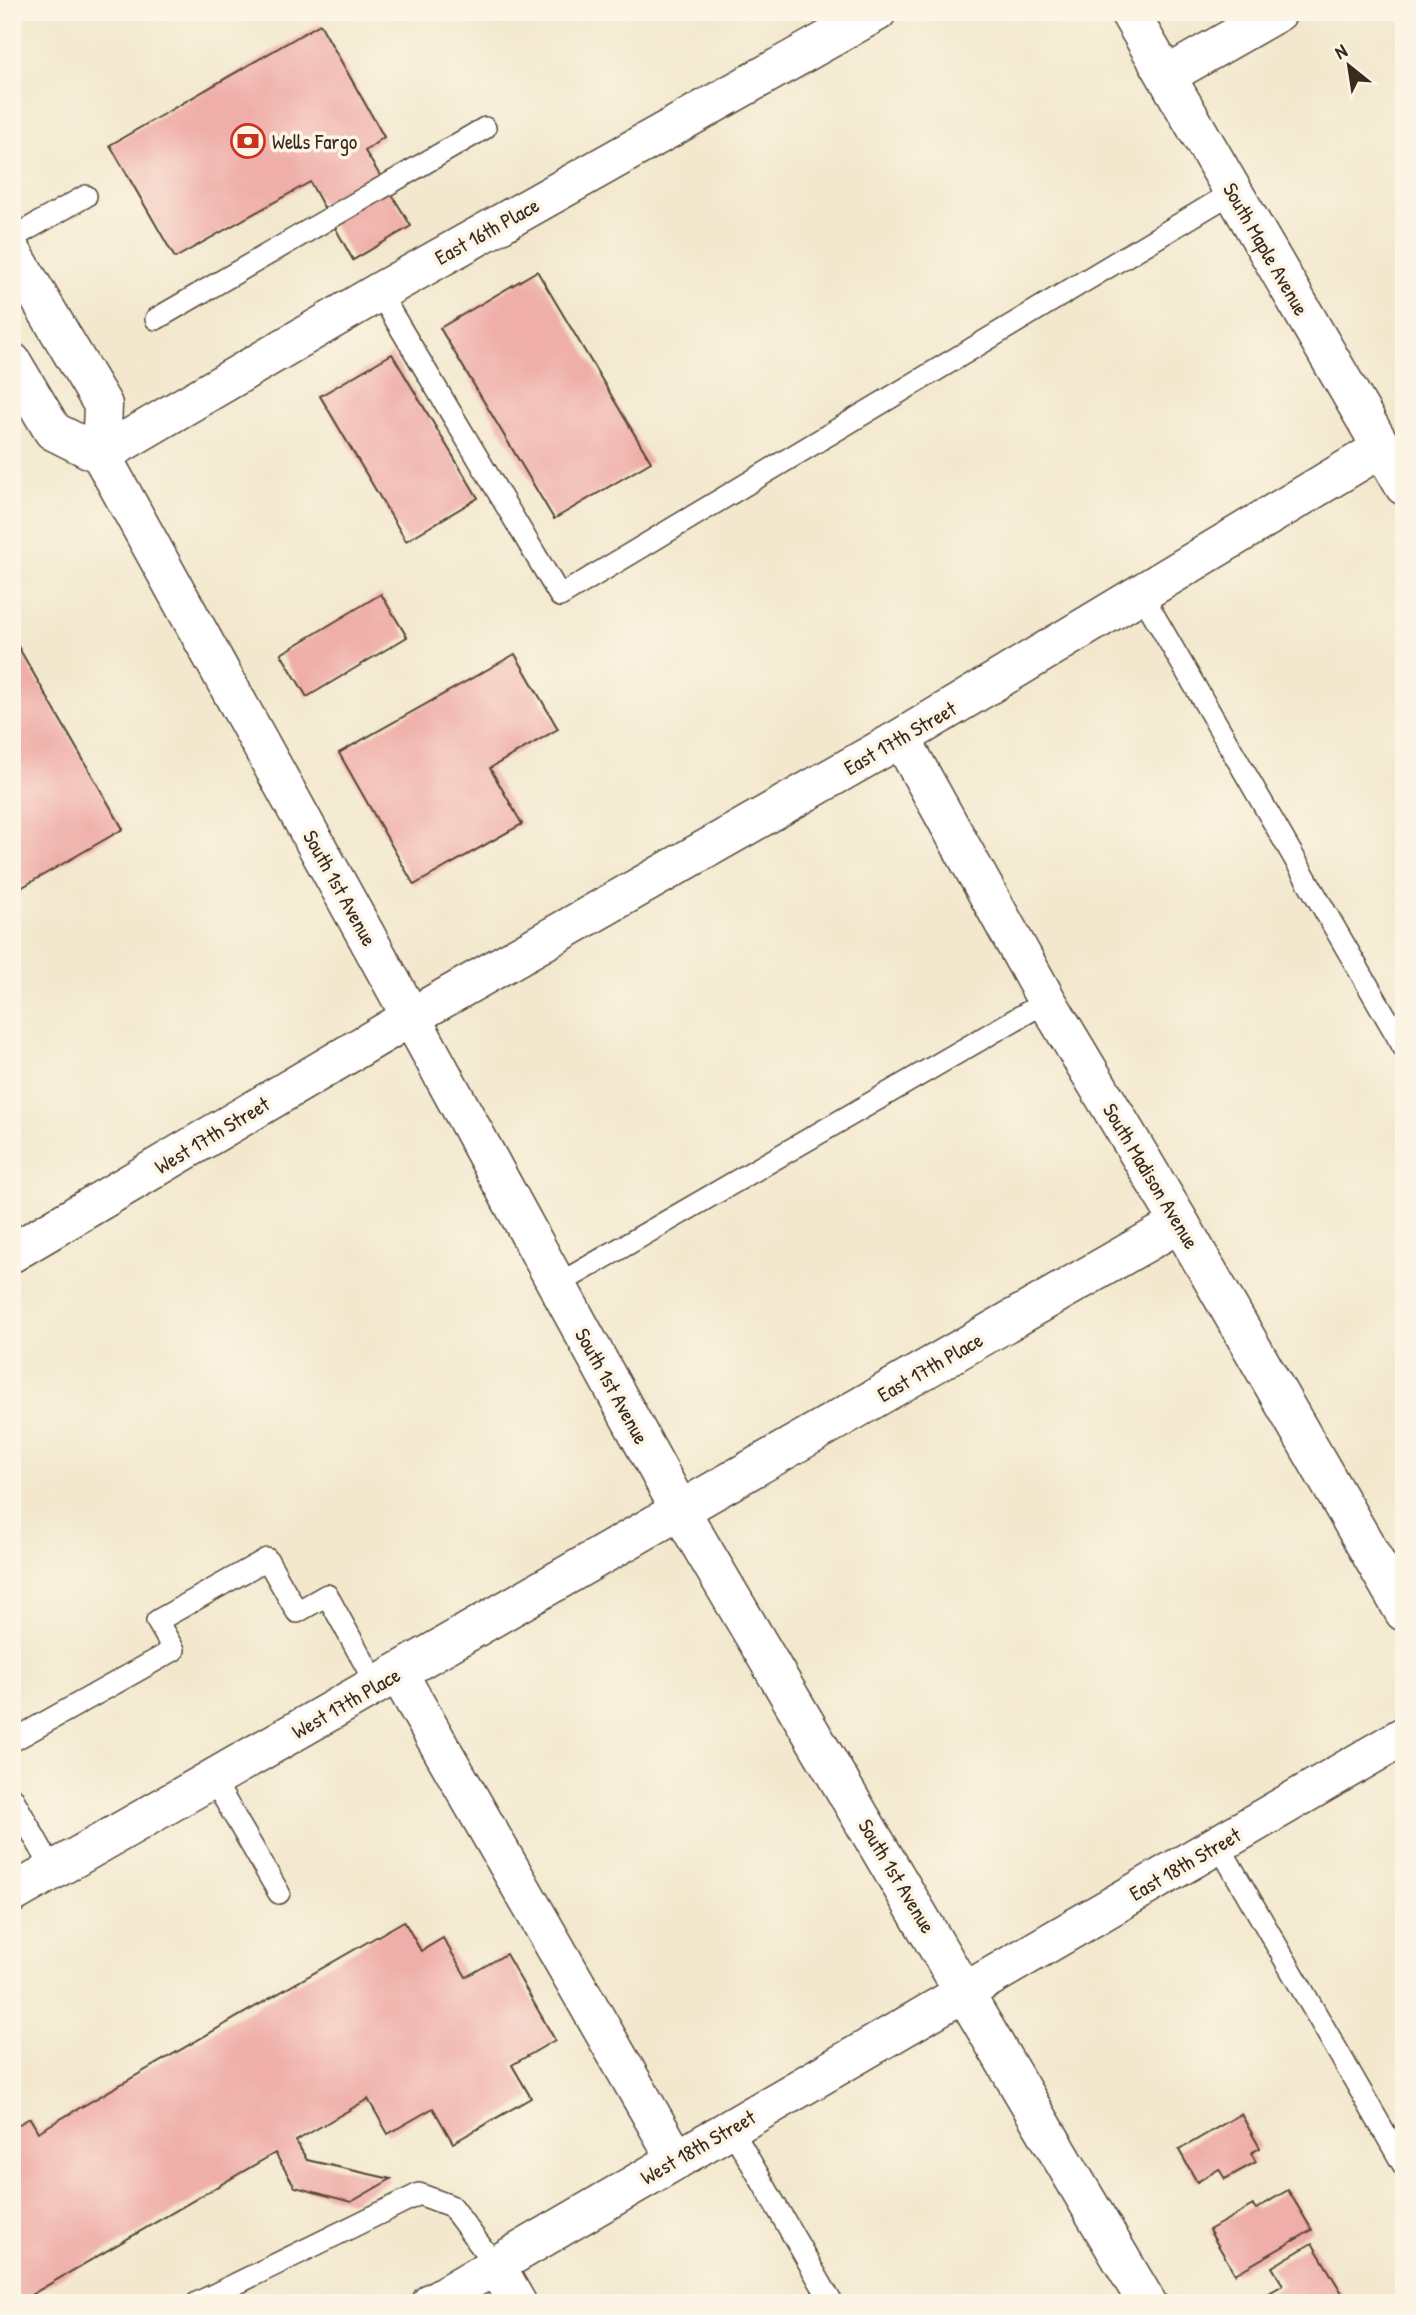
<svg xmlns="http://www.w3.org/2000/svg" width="1416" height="2315" viewBox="0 0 1416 2315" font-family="'Patrick Hand',sans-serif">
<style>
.building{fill:#efaea9}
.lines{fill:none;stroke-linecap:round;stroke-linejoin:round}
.lane-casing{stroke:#574638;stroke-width:24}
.street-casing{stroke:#574638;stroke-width:41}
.secondary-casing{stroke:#574638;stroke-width:41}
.lane{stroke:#fff;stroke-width:21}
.street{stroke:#fff;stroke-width:38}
.secondary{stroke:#fff;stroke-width:38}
.labels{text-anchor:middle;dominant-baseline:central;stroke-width:7;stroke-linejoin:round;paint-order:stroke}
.poi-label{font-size:21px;fill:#3b2a1e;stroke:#fcf5e5;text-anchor:start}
.street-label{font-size:21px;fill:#3b2a1e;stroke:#fcf5e5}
</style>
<rect width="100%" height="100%" fill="#fcf5e5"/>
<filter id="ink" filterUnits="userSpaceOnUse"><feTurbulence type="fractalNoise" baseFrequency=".0143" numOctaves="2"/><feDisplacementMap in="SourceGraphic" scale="14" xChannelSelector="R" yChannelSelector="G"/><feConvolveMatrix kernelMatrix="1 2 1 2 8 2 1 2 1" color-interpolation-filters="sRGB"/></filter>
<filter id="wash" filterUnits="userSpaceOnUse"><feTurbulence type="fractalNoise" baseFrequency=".00686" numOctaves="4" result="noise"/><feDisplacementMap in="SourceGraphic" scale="28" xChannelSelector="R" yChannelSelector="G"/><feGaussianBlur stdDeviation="1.57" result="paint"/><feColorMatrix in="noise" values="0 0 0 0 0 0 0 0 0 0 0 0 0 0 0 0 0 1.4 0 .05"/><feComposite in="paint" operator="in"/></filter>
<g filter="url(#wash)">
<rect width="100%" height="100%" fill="#f3e8ce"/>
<g id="blocks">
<path class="building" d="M320 24 384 137 365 151 411 226 353 260 310 182 175 258 110 145Z
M537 271 651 462 554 519 440 328Z
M392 354 478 498 406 541 320 396Z
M381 594 407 637 307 697 281 654Z
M12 636 123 829 12 893Z
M515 654 558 729 490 768 522 824 414 885 339 753Z
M404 1921 421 1951 443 1938 466 1977 506 1954 555 2040 512 2065 531 2098 453 2143 433 2108 388 2134 368 2099 296 2141 307 2160 391 2179 351 2202 295 2187 275 2153 17 2303H12V2128L30 2118 38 2132Z
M1241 2114 1260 2148 1251 2153 1256 2162 1225 2179 1219 2169 1197 2182 1179 2150Z
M1288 2190 1312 2230 1235 2274 1209 2230 1253 2205 1256 2209Z
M1312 2243 1348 2303H1252L1283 2285 1272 2267Z"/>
</g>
</g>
<g filter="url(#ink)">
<use href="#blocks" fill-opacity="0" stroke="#574638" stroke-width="2"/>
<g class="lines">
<g class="lane-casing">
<path id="lane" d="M12 238 86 196
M379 292 560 596 1233 192
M156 319 485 128
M1141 593 1404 1048
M557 1285 1047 1001
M12 1741 174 1650 157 1621 267 1559 297 1612 327 1595 377 1686
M213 1779 279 1893
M12 1797 53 1870
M1218 1844 1404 2166
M731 2128 832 2303
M197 2303 419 2194 451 2206 495 2265"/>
</g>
<g class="street-casing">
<path id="street" d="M1129 12 1404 486
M1166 76 1278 12
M101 455 379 292 877 12
M901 738 1047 1001 1180 1223 1404 1612
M12 1253 411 1017 901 738 1382 448
M398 1673 677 2160
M12 1894 1180 1223
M495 2265 517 2303
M431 2303 1404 1736"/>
</g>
<g class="secondary-casing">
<path id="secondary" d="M12 252 103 405 101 455 411 1017 681 1512 1147 2303
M12 362 53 431 101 455"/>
</g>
<use href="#lane" class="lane"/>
<use href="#street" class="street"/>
<use href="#secondary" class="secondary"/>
</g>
</g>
<defs>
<g id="bank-ring" transform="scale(1.75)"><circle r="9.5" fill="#fcf5e5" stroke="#c8321e" stroke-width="1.5"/><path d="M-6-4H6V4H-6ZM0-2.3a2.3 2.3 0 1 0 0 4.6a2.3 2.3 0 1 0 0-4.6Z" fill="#c8321e"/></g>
</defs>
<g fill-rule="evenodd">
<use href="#bank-ring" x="248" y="141"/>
</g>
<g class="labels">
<g class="poi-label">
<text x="272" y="141">Wells Fargo</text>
</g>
<g class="street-label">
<text transform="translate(487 231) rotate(-29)">East 16th Place</text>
<text transform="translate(1266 249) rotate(60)">South Maple Avenue</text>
<text transform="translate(900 738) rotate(-30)">East 17th Street</text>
<text transform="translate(340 888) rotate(61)">South 1st Avenue</text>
<text transform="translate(212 1135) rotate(-31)">West 17th Street</text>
<text transform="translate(1151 1176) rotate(59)">South Madison Avenue</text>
<text transform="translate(930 1367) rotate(-30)">East 17th Place</text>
<text transform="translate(612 1386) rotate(61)">South 1st Avenue</text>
<text transform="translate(346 1703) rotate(-30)">West 17th Place</text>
<text transform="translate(1185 1864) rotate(-30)">East 18th Street</text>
<text transform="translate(897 1876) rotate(59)">South 1st Avenue</text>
<text transform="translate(698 2147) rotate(-30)">West 18th Street</text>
</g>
</g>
<rect width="1416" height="2315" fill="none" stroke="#fcf5e5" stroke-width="42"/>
<g transform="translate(1349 66) rotate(330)" stroke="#fcf5e5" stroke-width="5" paint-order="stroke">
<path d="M0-5L12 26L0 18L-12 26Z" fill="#3b2a1e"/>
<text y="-10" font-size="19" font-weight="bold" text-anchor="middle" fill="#3b2a1e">N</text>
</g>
</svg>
